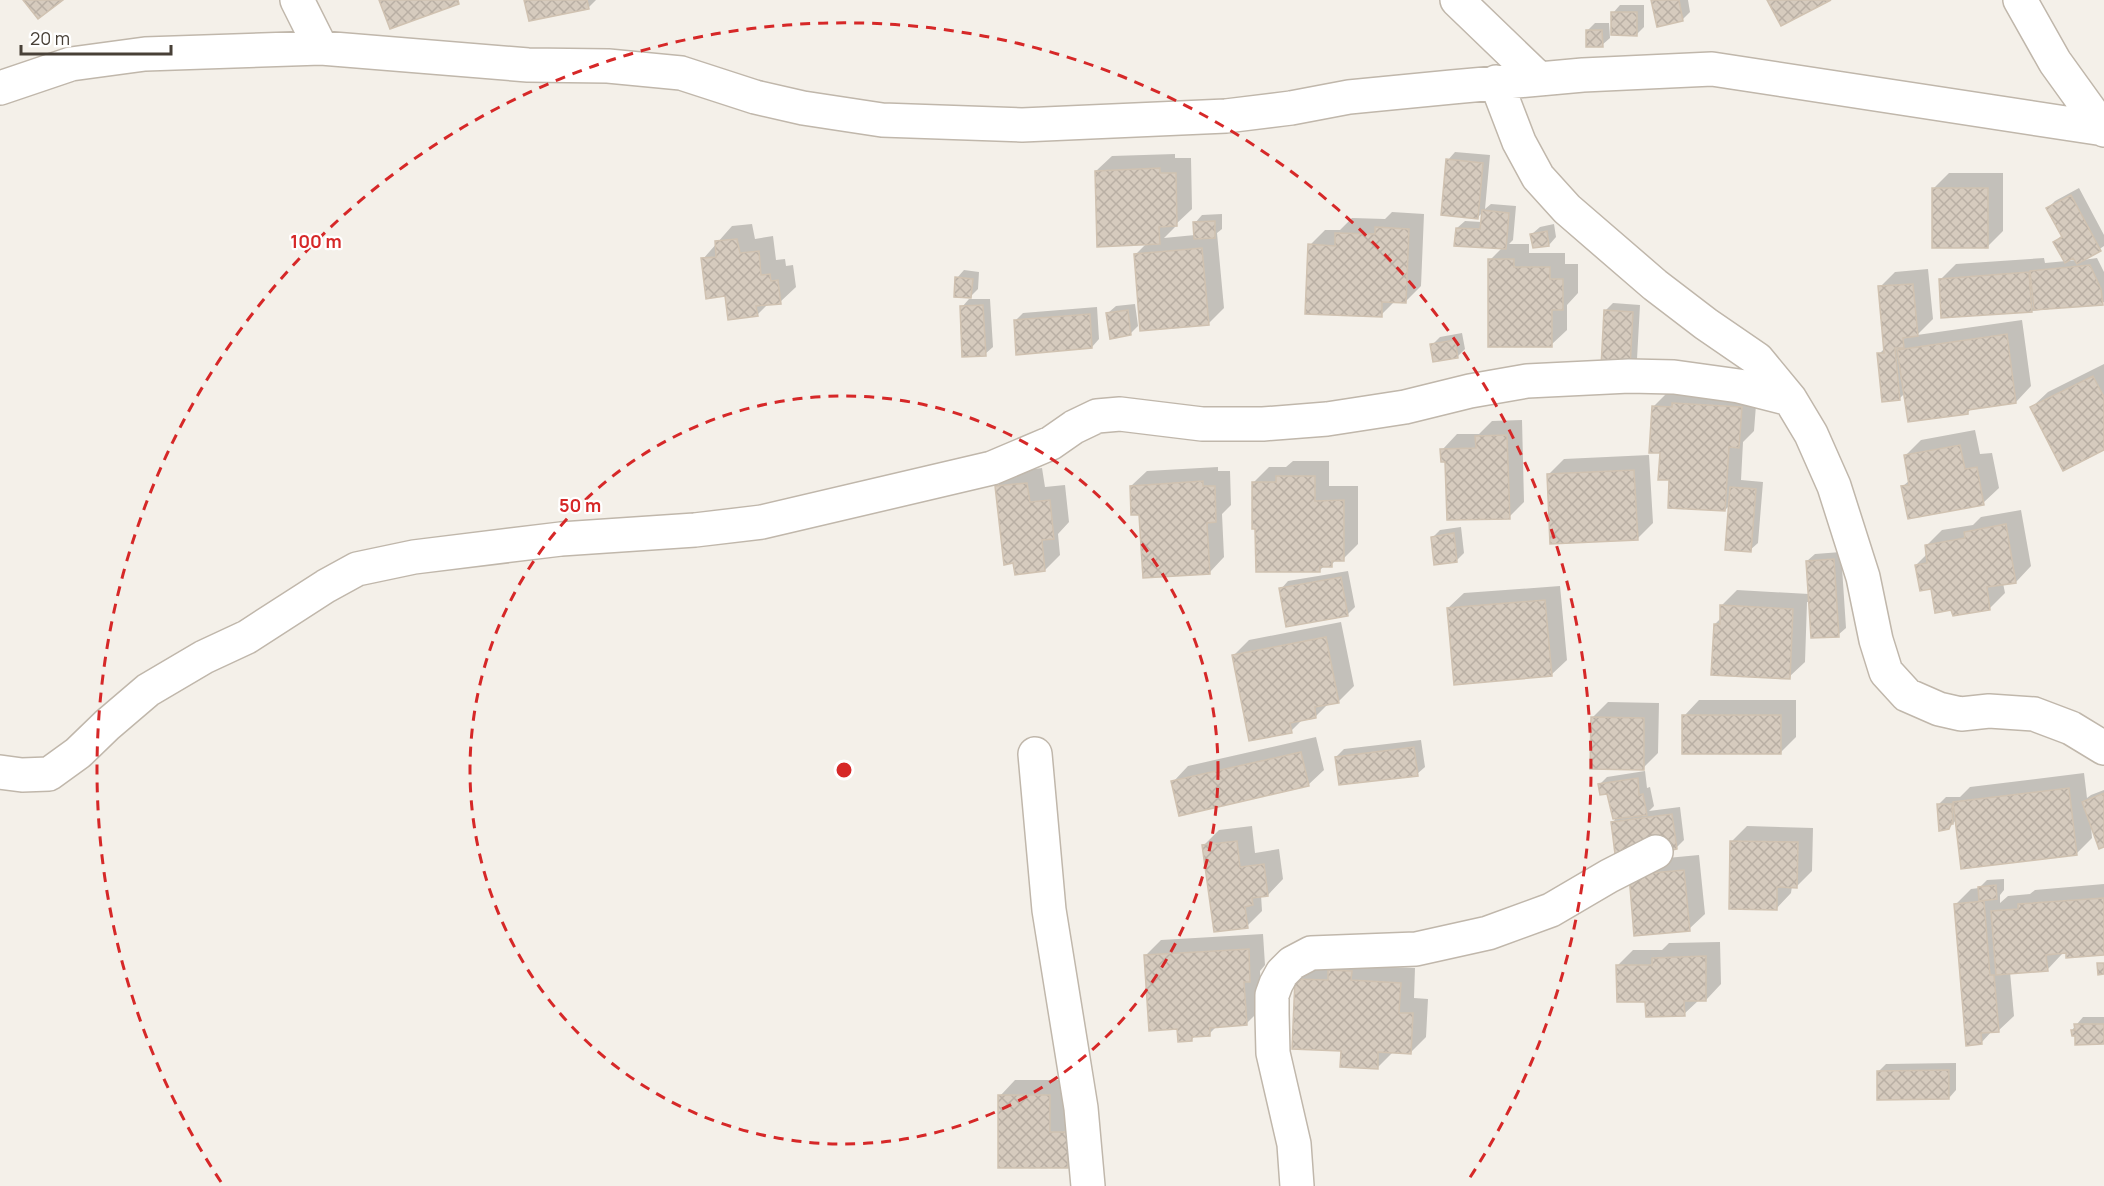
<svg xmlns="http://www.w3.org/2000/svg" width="2104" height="1186" viewBox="0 0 2104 1186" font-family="Manrope,sans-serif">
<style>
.shadow{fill:#0003}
.building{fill:url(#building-cross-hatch);stroke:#d0c2b1;stroke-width:1.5}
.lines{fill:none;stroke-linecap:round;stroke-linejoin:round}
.street-casing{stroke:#c0b7ab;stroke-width:36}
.street{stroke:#fff;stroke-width:33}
.ring{fill:none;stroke:#d62828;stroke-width:3;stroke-dasharray:10 8}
.centre{fill:#d62828;stroke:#fff;stroke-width:3}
.ring-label{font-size:18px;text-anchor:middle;font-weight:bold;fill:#d62828;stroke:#fff;stroke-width:4.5;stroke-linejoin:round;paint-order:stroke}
</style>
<defs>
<pattern id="building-cross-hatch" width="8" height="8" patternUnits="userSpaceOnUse" patternTransform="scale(1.5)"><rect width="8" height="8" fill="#d6cbbe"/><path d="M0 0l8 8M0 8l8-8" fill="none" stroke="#b9afa4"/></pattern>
</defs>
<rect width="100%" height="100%" fill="#f4f0e9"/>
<path class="shadow" d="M526 0H596L588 8Z
M1652 0H1688L1690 12 1682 20Z
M1620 5H1644V27L1636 35 1613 13Z
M1595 23H1609L1610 38 1602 45 1587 31Z
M1455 152 1490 155 1485 209 1491 204 1516 206 1513 240 1509 244H1529V253H1565V264H1578V293L1567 305V330L1551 345 1490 260 1502 248 1457 228 1465 221 1482 222 1483 212 1478 217 1448 160Z
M1175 154V158H1191L1192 209 1175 225V227L1164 238 1195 235V223L1202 215 1222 214V229L1217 233 1224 308 1208 324 1135 255 1147 243 1096 171 1112 156Z
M1949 173H2003V231L1988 246 1933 189Z
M2079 188 2104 235V246L2083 260 2097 258 2104 272V302L2102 303 2031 311 1940 280 1956 264 2044 258 2045 263 2077 260 2055 242 2062 235 2048 208 2055 201Z
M1392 212 1424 214 1421 286 1406 301H1395L1381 315 1310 245 1325 230H1340L1352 218 1385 219Z
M752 224 755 239 773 236 776 260 785 259 786 266 793 265 796 287 780 302 768 304 757 315 726 295 703 259 732 226Z
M1554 224 1556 237 1549 245 1532 234 1540 227Z
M1928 269 1933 319 1917 335 2022 320 2031 386 2016 402 1973 407 1968 412 1905 393 1899 399 1879 354 1885 348 1880 287 1895 272Z
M964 270 979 272 978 289 970 297 957 278Z
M969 299H990L993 347 985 354 962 307Z
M1613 303 1640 305 1637 359 1630 367 1605 311Z
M1135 304 1138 326 1130 334 1108 313 1116 306Z
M1097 307 1099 339 1092 347 1015 321 1023 313Z
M1462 333 1465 349 1457 357 1432 345 1440 337Z
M2104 364V448L2032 407 2048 392Z
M1669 391 1757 392 1754 431 1743 442 1741 480 1763 482 1758 543 1750 550 1730 505 1725 510 1671 478 1662 452 1653 407Z
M1522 420 1524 502 1509 517 1447 460 1442 450 1457 434H1479L1492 421Z
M1975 430 1980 454 1992 453 1999 488 1983 503 1903 486 1910 480 1905 456 1921 440Z
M1649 455 1653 523 1637 539 1548 475 1564 459Z
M1293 461H1329V486H1358V544L1343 559H1337L1331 565H1325L1319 571 1253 483 1269 467H1286Z
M1218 467V471H1230L1231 505 1222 514 1224 557 1209 573 1141 514 1131 486 1147 471Z
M1042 468 1045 487 1065 485 1069 522 1058 534 1060 555 1045 570 996 487 1012 472Z
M2021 510 2031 566 2016 582 2003 583 2005 593 1989 609H1952L1916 565 1927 554 1926 546 1942 530 1973 525 1981 517Z
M1461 527 1464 553 1456 561 1433 537 1440 530Z
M1841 552 1846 628 1838 635 1810 602H1807L1805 662 1789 677 1715 624 1721 618 1722 605 1737 590 1809 594 1807 561 1815 554Z
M1348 571 1355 607 1347 615 1281 589 1288 581Z
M1560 586 1567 660 1551 675 1448 608 1464 593Z
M1341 622 1354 686 1339 701 1329 703 1316 716 1303 719 1291 731 1234 655 1249 640Z
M1699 700H1796V737L1780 753 1684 716Z
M1608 702 1659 703 1658 753 1643 768 1592 718Z
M1316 737 1324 770 1308 785 1173 782 1188 766Z
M1421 740 1425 767 1417 774 1336 757 1344 749Z
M1645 771 1647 788 1650 787 1654 806 1649 811 1680 807 1684 840 1676 848 1612 822 1615 820 1608 792 1600 784 1607 777Z
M2084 773 2087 798 2091 795 2104 790V846L2091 826 2092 838 2077 853 1956 820 1949 828 1938 805 1946 797H1960L1970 787Z
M1252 826 1255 853 1279 849 1283 879 1268 895H1261L1262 911 1247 926 1204 845 1219 830Z
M1747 826 1813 828 1812 871 1797 886H1792L1791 893 1776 909 1732 841Z
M1699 855 1705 914 1689 929 1630 875 1646 860Z
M2004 879V890L2000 895V903L2008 896 2030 894 2035 890 2104 884V954L2062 952V954L2047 970 2010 972 2014 1016 1998 1031H1992L1981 1043 1956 904 1971 889 1979 888 1987 880Z
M1263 934 1265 965 1260 971 1262 1008 1246 1024 1218 1025 1209 1034 1196 1035 1192 1039 1179 1028 1146 955 1161 940Z
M1720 942 1721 984 1706 1000H1699L1684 1014 1618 965 1633 950H1662L1669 943Z
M1312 964 1415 968 1414 998 1428 999 1426 1037 1411 1052H1393L1378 1067 1343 1049 1296 979Z
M2083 1017H2104V1043L2076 1034 2072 1030Z
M1956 1063V1090L1949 1098 1878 1072 1886 1064Z
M1015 1080H1065V1117H1083V1151L1068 1166 1000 1096Z"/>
<path class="building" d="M23 0H63L38 19Z
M379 0H458L459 4 390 29Z
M524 0H587L589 9 529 21Z
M1651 0H1679L1683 21 1657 27Z
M1767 0H1831L1781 26Z
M1611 12H1637V36L1611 35Z
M1586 30H1602L1603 47H1586Z
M1446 159 1483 163 1478 219 1441 215Z
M1160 168V173H1176L1177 226 1159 227 1160 244 1097 247 1095 171Z
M1932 188H1988V248H1932Z
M2071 195 2101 251 2077 264 2073 258 2065 263 2053 242 2062 237 2046 208Z
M1482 210 1509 213 1506 249 1454 246 1456 228 1480 229Z
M1215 221V238L1194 239 1193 222Z
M1375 227 1409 229 1406 303 1382 302V317L1305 314 1308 244 1335 246V233L1375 234Z
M1547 231 1549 246 1533 248 1530 234Z
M737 239 740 253 759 251 761 275 770 274 771 281 778 280 781 304 756 306 758 316 728 320 725 296 706 299 701 258 716 257 715 241Z
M1202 248 1209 325 1140 331 1134 254Z
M1488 259H1514V267H1550V279H1563V310H1552V347H1488Z
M2090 265 2101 289 2103 305 2034 310 2030 271Z
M2029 272 2032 312 1941 318 1939 279Z
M955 277 973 279 971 298 954 297Z
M1913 284 1918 336 1903 338 1904 348H1895L1900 400 1882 402 1877 353H1884L1878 286Z
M983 305 986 356 962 357 960 306Z
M1128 310 1131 335 1110 339 1106 313Z
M1604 310 1633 312 1630 368 1601 367Z
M1090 314 1092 348 1016 355 1014 320Z
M2007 334 2016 403 1968 410V414L1908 422 1897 350Z
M1455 340 1458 358 1433 362 1430 344Z
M2093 376 2104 397V450L2063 471 2030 407Z
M1672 403 1742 407 1739 448 1729 447 1725 511 1668 508 1669 480H1658L1660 453H1649L1652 406 1672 407Z
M1507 435 1510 519 1447 520 1445 462H1441L1440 449 1476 448 1475 436Z
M1960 445 1965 469 1977 467 1984 505 1908 519 1901 486 1909 485 1904 455Z
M1634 470 1638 540 1550 544 1547 474Z
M1276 476H1315V501L1344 500V561H1332V567H1320V572H1256L1255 529H1252V482H1276Z
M1203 481V486H1215L1216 522 1207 523 1210 574 1143 578 1139 515H1131L1130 486Z
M1027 483 1030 502 1050 500 1054 539 1042 540 1045 571 1015 575 1013 563 1004 565 995 486Z
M1730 487 1756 489 1751 552 1725 550Z
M2006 524 2016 583 1987 587 1990 610 1953 616 1951 610 1935 613 1931 589 1920 591 1915 565 1927 563 1925 545 1965 538 1964 532Z
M1454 533 1457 562 1434 565 1431 537Z
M1834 559 1839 637 1811 638 1806 561Z
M1341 577 1348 616 1286 627 1279 588Z
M1545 600 1552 676 1454 685 1447 608Z
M1720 605 1793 609 1790 679 1711 675 1714 624H1720Z
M1326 637 1339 703 1315 707 1316 718 1290 723 1292 733 1249 741 1232 655Z
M1682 715H1781V754H1682Z
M1591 717 1644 718V770L1590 769Z
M1414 747 1418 776 1339 785 1335 757Z
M1301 752 1309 786 1179 816 1171 781Z
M1638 778 1639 795 1643 794 1647 815 1613 819 1607 794 1600 795 1598 784Z
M2069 788 2077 855 1961 869 1953 802Z
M2104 793V847L2099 849 2082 802Z
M1937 804H1952L1953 824H1951L1949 829 1939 831Z
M1672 814 1677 849 1668 851 1667 847 1615 854 1611 822Z
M1237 841 1240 867 1264 864 1268 896 1252 898 1253 905 1245 907 1248 928 1214 932 1202 845Z
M1730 841 1798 842 1797 888 1777 887V910L1729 909Z
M1684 870 1690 931 1634 936 1629 875Z
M1996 885 1997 899 1979 901 1978 887Z
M2104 898V955L2066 958V953L2046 955 2048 971 1996 975 1991 911 2018 909V904Z
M1984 901 1990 975H1994L1999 1032 1981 1033 1982 1044 1966 1046 1954 904Z
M1249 949 1250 982H1244L1247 1025 1210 1028V1036L1192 1037V1041L1178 1042 1177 1029 1149 1031 1144 955Z
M1706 956V1001H1684L1685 1016 1646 1017 1645 1002H1617L1616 965H1652V958Z
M2097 963H2104V974L2098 975Z
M1328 970 1352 971 1351 980 1401 983 1399 1013H1413L1411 1054 1378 1052V1069L1340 1067 1341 1051 1292 1049 1295 979 1328 980Z
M2074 1024H2104V1044L2075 1045V1036H2072L2071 1030H2075Z
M1949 1070V1099L1877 1100V1071Z
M998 1095H1050V1132H1068V1168H998Z"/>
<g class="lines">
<g class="street-casing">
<path id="street" d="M297 0 321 48
M1457 0 1539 79
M2020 0 2055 62 2104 130
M1496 82 1519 142 1538 177 1567 209 1655 285 1706 324 1757 359 1790 399 1811 434 1834 486 1863 577 1876 640 1886 672 1907 695 1939 709 1961 714 1989 711 2034 714 2071 728 2104 748
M0 88 71 64 145 54 321 48 528 65 608 66 681 73 755 97 803 108 882 120 1022 125 1226 116 1291 108 1349 97 1452 87 1583 75 1712 69 2104 129
M1035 754 1049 910 1081 1108 1088 1186
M0 772 22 775 49 774 78 753 107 725 148 690 204 657 247 637 326 586 357 569 414 557 561 539 695 530 762 522 992 468 1051 443 1074 427 1097 416 1120 414 1202 424H1263L1327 419 1405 407 1470 391 1527 381 1629 376 1674 377 1739 386 1790 399
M1297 1186 1294 1144 1273 1053 1272 1014V995L1276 984 1282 973 1292 963 1311 953 1416 949 1488 933 1551 910 1609 876 1656 852"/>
</g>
<use href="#street" class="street"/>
</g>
<g class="ring">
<circle cx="844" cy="770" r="374"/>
<path d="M221 1182A747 747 0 1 1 1467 1182"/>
</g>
<circle cx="844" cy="770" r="9" class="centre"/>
<g class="ring-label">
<text x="316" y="248">100 m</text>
<text x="580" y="512">50 m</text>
</g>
<path d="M21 45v9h150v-9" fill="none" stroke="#484037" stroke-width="3"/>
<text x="30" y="45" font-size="18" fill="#484037" stroke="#ffffff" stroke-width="4.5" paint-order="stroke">20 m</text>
</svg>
